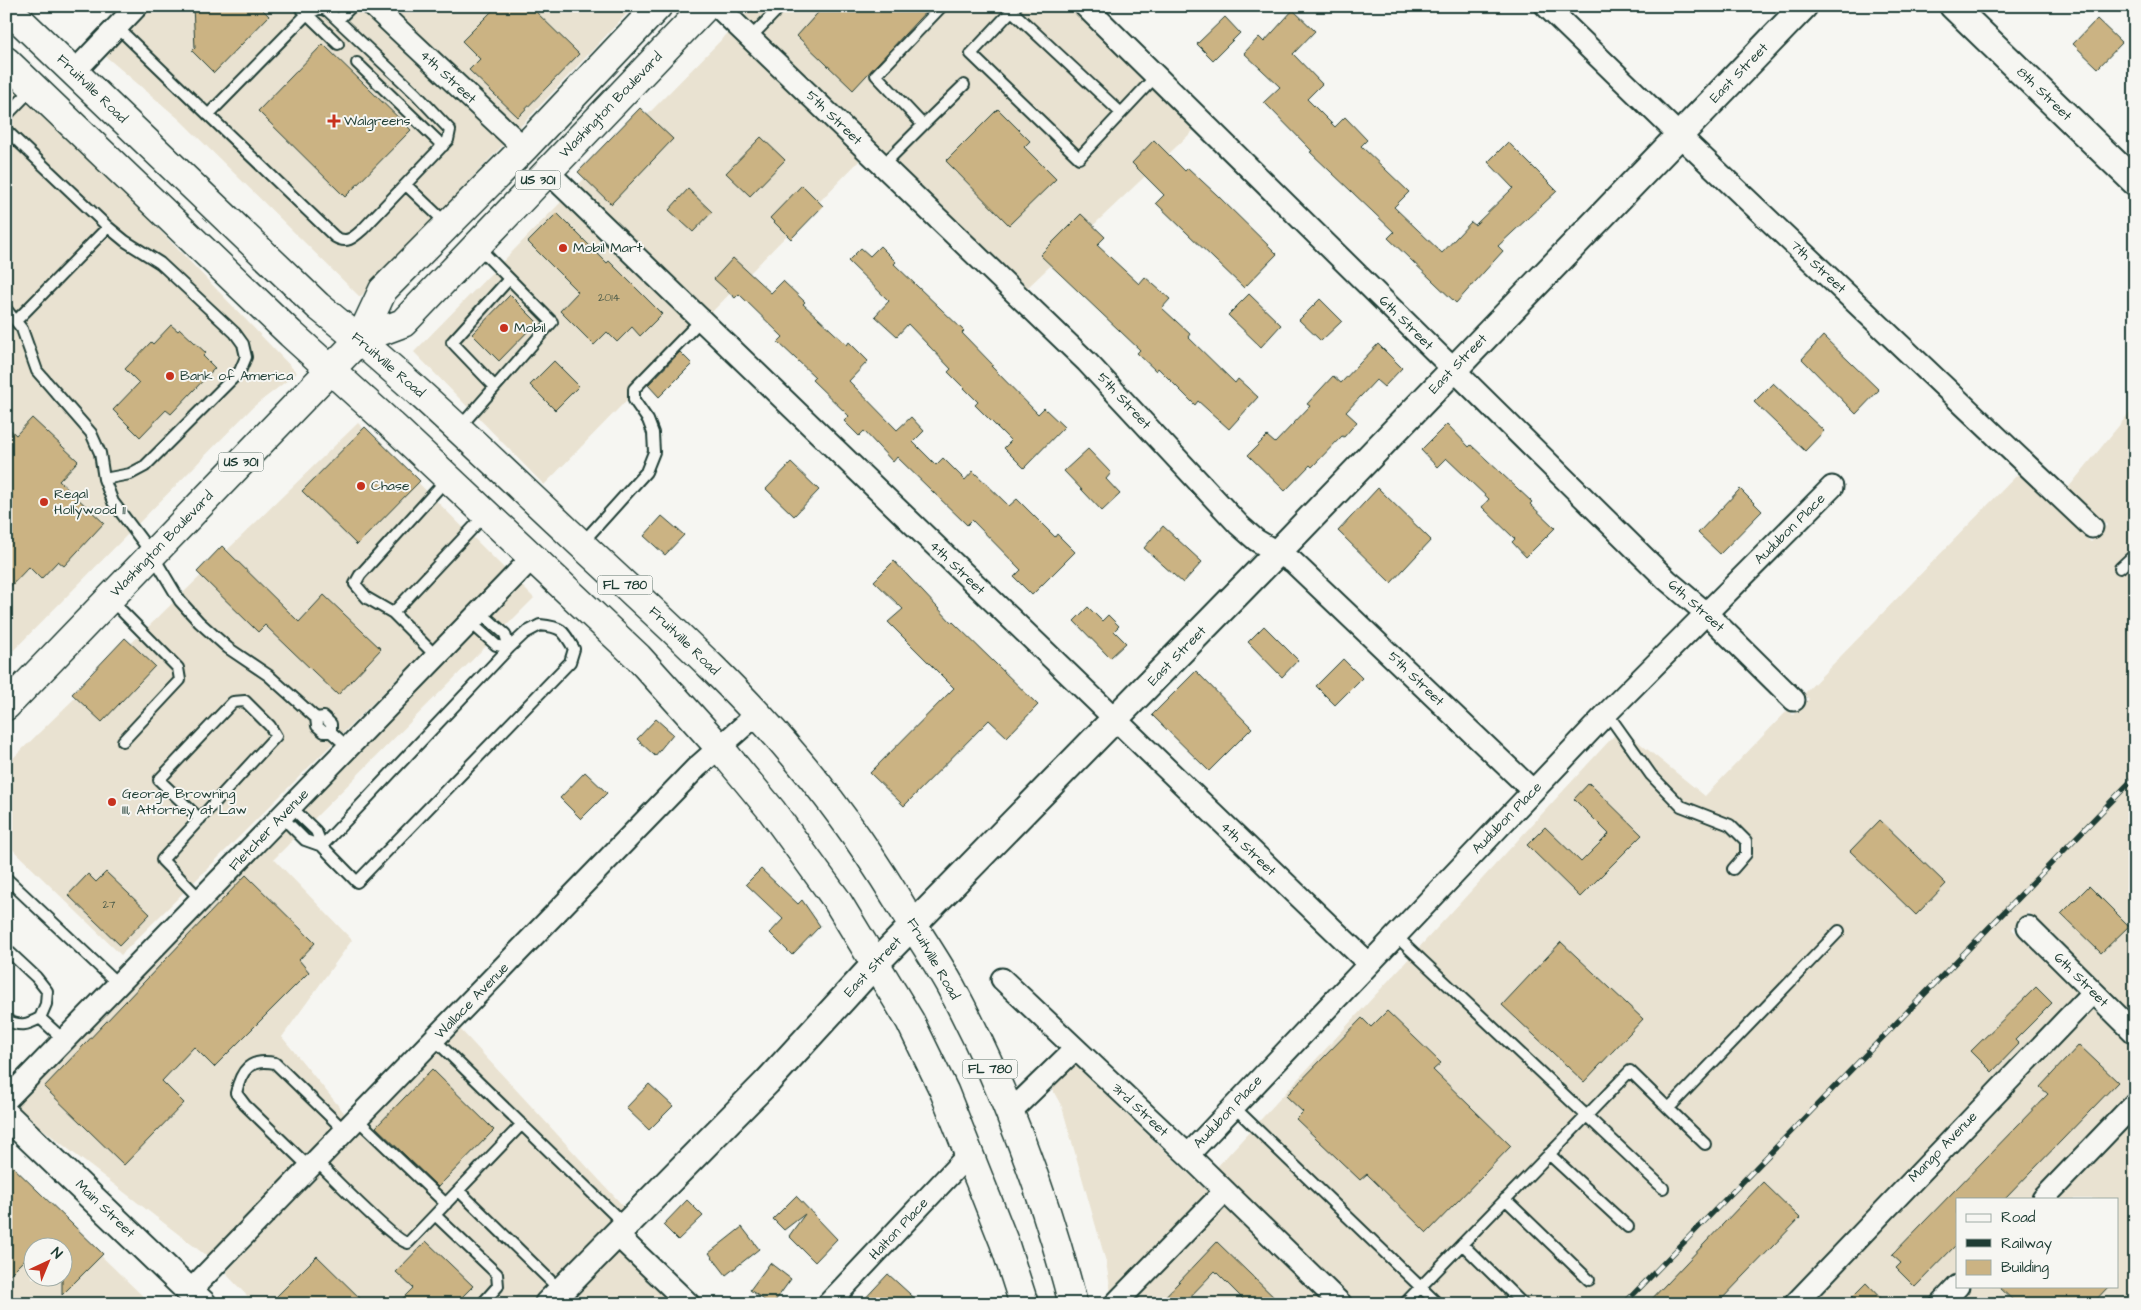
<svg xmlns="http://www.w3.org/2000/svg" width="2141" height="1310" viewBox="0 0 2141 1310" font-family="'Architects Daughter',sans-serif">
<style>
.built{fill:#e9e2d1;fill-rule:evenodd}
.building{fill:#cbb383;stroke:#1f3d34}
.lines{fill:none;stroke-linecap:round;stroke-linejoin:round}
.service-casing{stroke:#1f3d34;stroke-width:14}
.minor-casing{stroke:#1f3d34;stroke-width:25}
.tertiary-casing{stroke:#1f3d34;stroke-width:30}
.primary-casing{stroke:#1f3d34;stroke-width:31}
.service{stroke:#f6f6f2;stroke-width:10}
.minor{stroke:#f6f6f2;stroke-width:21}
.tertiary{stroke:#f6f6f2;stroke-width:26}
.primary{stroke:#f6f6f2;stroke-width:28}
.rail-casing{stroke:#1f3d34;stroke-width:5.5}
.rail{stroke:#f6f6f2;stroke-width:4;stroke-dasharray:11;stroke-linecap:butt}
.poi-dot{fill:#c8321e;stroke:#f6f6f2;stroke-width:2}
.labels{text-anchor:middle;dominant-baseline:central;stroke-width:4;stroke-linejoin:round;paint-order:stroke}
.number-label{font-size:11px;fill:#4a5a48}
.shield{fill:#f6f6f2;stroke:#60746d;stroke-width:1}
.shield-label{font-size:12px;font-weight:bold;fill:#1f3d34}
.street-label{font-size:14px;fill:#1f3d34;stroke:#f6f6f2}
.poi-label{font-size:14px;fill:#1f3d34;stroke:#f6f6f2;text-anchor:start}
</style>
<rect width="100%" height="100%" fill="#f6f6f2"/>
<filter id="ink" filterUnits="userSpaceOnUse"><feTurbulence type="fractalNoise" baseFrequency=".02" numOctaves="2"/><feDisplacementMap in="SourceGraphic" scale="10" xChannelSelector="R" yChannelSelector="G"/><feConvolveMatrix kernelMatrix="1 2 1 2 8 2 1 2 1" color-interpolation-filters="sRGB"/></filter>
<g filter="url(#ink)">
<path class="built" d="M151 6H357L503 145 360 297 179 119 104 55Z
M390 6H634L519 128Z
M753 6H1068L1194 130 1027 288 744 16Z
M728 33 861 159 711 313 578 185Z
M6 77 96 164 297 373 253 407 6 658Z
M562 201 695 330 544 485 414 352Z
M2135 406V1017L2028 912 2012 929 2078 993 1781 1304H1358L1217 1167 1621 728 1705 796 1788 710 1793 715 1809 699 1804 694 2019 473 2091 542 2107 525 2068 488Z
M358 423 506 570 121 955 6 843V765Z
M521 585 534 598 274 859 352 940 282 1037 346 1115 211 1255 204 1254 14 1107Z
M2092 1008 2135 1049V1088L2028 1199H1957V1272L1926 1304H1809Z
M460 1029 626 1209 530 1304H255L228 1276 227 1271 317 1175Z
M1074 1064 1209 1193 1111 1293 1106 1262 1062 1107 1051 1087Z
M2135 1118V1304H1955L1972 1286H2117V1199H2057Z
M6 1164 151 1304H6ZM32 1248H62V1278H32Z
M1224 1207 1325 1304H1129Z
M616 1249 672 1304H563Z"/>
<path class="building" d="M193 6H259L269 16 214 73 192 51 195 48Z
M497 6H530L579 54 518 117 469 70 480 59 462 41Z
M824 6H931L853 90 797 36Z
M1293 10 1315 31 1293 54 1322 84 1307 99 1335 127 1345 117 1367 140 1361 146 1409 192 1394 207 1442 253 1471 222 1475 225 1513 188 1488 162 1508 142 1557 191 1498 246 1503 251 1456 303 1388 238 1394 232 1310 152 1312 151 1264 102 1280 87 1244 53 1259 37 1264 42Z
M1225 17 1240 33 1213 60 1197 44Z
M2097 19 2122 43 2098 68 2073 44Z
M323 44 411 130 345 197 258 111Z
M640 108 673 139 611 204 578 172Z
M998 109 1030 141 1024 147 1056 179 1009 225 946 161Z
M761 137 785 160 750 196 726 173Z
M1154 140 1185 171 1188 168 1216 194 1277 254 1244 288 1156 203 1164 195 1132 163Z
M802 185 823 206 791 239 770 218Z
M688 189 712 212 693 232 669 210Z
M557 213 607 263 609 261 662 314 640 336 632 327 617 342 607 332 594 345 560 311 578 292 528 242Z
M1081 214 1105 237 1097 245 1139 284 1145 277 1170 299 1162 308 1190 334 1188 337 1235 383 1238 379 1258 397 1229 429 1198 401 1195 405 1158 368 1156 371 1137 353 1140 350 1040 255Z
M880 246 896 262 894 264 964 331 962 333 993 365 991 366 1038 414 1044 408 1064 427 1024 468 1004 448 1011 441 975 405 978 402 948 372 951 369 908 324 897 336 875 316 889 301 848 261 861 248 870 256Z
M733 258 771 293 783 281 805 302 803 304 847 345 849 342 868 361 849 381 897 430 911 417 924 431 913 442 936 465 943 458 965 480 973 471 1009 506 1017 499 1055 537 1057 534 1075 552 1032 595 1014 577 1021 570 972 520 967 525 897 457 893 462 864 431 859 436 844 421 849 416 812 380 815 377 778 342 783 337 739 294 735 298 714 279Z
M1249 294 1281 325 1261 347 1228 315Z
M510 295 537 322 499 361 472 334Z
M1320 299 1342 321 1321 341 1299 320Z
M171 325 178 331 180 329 206 353 203 356 215 368 171 414 166 410 140 437 113 410 139 383 125 369 151 342 153 344Z
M1823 336 1879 390 1856 414 1802 359Z
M1378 344 1402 368 1384 387 1376 380 1346 412 1357 422 1344 437 1342 436 1312 467 1310 465 1285 491 1248 455 1267 436 1275 443 1310 406 1307 404 1333 376 1341 383Z
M680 352 692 364 659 397 648 385Z
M554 361 579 386 555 410 530 385Z
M1773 383 1824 431 1805 451 1754 402Z
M32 418 78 461 59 481 104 523 64 566 58 561 41 579 29 567 6 591V426L16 435Z
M1447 424 1469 447 1471 445 1532 502 1530 504 1555 528 1526 557 1512 542 1515 539 1482 507 1489 499 1446 458 1437 467 1421 450Z
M365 427 420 481 357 545 302 491Z
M1088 449 1111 473 1106 479 1120 494 1102 511 1064 471Z
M791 463 819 490 794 516 766 489Z
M1378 488 1431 540 1391 583 1338 531Z
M1740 489 1762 511 1720 554 1698 533Z
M662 516 684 535 665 555 644 536Z
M1163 526 1202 562 1183 583 1144 548Z
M222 546 299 622 324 595 381 649 338 695 265 625 258 632 197 572Z
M894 561 952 623 953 622 1038 705 1007 737 989 720 904 806 870 773 954 688 888 622 903 609 874 581Z
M1088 607 1102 621 1108 615 1119 626 1114 631 1126 643 1110 658 1074 621Z
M1264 626 1298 660 1282 677 1248 642Z
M125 638 155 666 102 722 72 694Z
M1343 659 1362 678 1335 705 1316 686Z
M1196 671 1252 728 1209 771 1152 715Z
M656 719 673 734 655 756 637 739Z
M585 772 607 793 581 819 560 798Z
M1589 783 1642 835 1580 897 1527 845 1545 827 1581 862 1609 834 1574 799Z
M1880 820 1946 884 1916 915 1850 851Z
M761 869 798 904 802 900 820 926 792 955 770 933 783 919 746 884Z
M106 872 150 914 120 945 68 895 88 874 96 882Z
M246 875 315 943 299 960 309 972 214 1067 194 1047 162 1081 184 1103 124 1165 44 1087Z
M2089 886 2129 926 2101 953 2061 914Z
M1561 942 1643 1019 1584 1082 1502 1005Z
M2036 987 2052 1003 2015 1040 2019 1044 1992 1072 1971 1051Z
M1387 1011 1441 1063 1433 1070 1511 1146 1427 1233 1367 1174 1360 1180 1296 1119 1303 1112 1286 1096 1362 1018 1371 1027Z
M2079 1045 2118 1082 2005 1199H1957V1244L1915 1287 1896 1268 1901 1263 1892 1255 2048 1094 2040 1087Z
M432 1069 494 1130 438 1187 376 1127Z
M649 1084 673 1106 649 1130 626 1108Z
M6 1160 103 1254 62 1295V1248H32V1252L6 1278Z
M1763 1182 1800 1218 1717 1304H1647Z
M796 1196 837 1239 815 1262 789 1236 805 1214 784 1230 773 1219Z
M687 1200 703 1216 678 1240 663 1225Z
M742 1227 759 1249 726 1275 709 1253Z
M426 1241 473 1286 455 1304H397L413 1288 396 1272Z
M1217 1242 1281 1304H1248L1215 1271 1183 1304H1158Z
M317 1256 366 1304H269Z
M770 1263 791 1279 773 1304H770L750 1290Z
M888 1274 921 1304H860Z
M1866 1283 1886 1304H1845Z
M1998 1286H2109L2092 1304H2017Z"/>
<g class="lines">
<g class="service-casing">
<path id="service" d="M1016 6 971 54 1079 158 1156 76
M1012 11 1121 113
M338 20 352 6
M117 27 335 237C347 244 353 238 363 229L448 140 450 130 416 94 328 11 321 8 307 14 299 6
M750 38 781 6
M357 63 443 146
M208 115 307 14 338 44
M6 116 33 88
M923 125 964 85
M6 130 108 227 125 241 160 263 235 333 243 344 246 357 240 371 145 466 130 474 104 479
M883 165 923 125 876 75 942 6
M406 185 447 224
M6 309 22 329 37 371 91 433 100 453 104 479 113 502 152 554 180 601 199 622 228 648 268 675 316 718
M16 321 108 227
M495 387 452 342 509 279
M459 428 552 322 477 246
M582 543 646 472 654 452 653 433 648 420 634 400V389L701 320
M2120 568 2135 554
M110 599 178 668 180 680 123 741
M480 612 505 634 509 648
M393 613 485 515
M470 622 496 645 509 648
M540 625C562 627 563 630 574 649L570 662 357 882 322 846 509 648 525 633Z
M436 656 393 613 367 598 355 584 360 575 447 479
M1607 713 1651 775 1681 806 1730 825 1746 841V854L1733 869
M331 732V724L324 717 316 718 317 726 324 732H331L349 748
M291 807 316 831 322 846
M282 817 305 840 322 846
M200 819 159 780 233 702 245 701 270 726 276 736 162 860 201 900
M6 878 119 985
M1395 935 1663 1188
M6 949 36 977 47 991 46 1004 40 1018C27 1025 20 1027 6 1020
M40 1018 65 1041
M435 1040 625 1225
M1233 1106 1438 1304
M1669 1108 1839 931
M357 1119 446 1204
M1549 1154 1628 1227
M316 1161C330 1174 395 1242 408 1243L522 1124
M309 1167 245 1105 236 1093C241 1070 250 1058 275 1063L345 1131
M459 1191 560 1290
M1505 1199 1589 1280
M436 1216 497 1274 498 1286 482 1304
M1462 1244 1523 1304
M1404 1304 1630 1071 1705 1144"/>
</g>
<g class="minor-casing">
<path id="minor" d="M373 6 524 148
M717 6 1087 362 1239 525 1256 540 1293 562 1533 791
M1085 6 1667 580 1706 613 1794 700
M1546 6 1679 135 2092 527
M74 72 137 6
M547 171 1368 963
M2028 927 2135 1033
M1002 979 1188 1155 1341 1304
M6 1100 532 558
M1009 1113 1075 1049
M1188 1155 1607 713 1832 487
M2043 1199 2135 1103
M616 1234 689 1304
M190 1291 696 768 756 715
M828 1304 969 1154
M1115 1304 1225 1191
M1795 1304 2093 992
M1941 1304 1958 1286"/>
</g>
<g class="tertiary-casing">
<path id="tertiary" d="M1953 6 2135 182
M6 1115 203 1304
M548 1304 767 1082 875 964 1277 553 1804 6"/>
</g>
<g class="primary-casing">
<path id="primary" d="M6 7 318 306C405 376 484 453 565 529 644 604 727 675 797 759 840 810 877 864 911 922 924 943 939 965 951 987 1003 1084 1046 1198 1073 1304
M6 61 291 334 395 428 638 657 720 748 772 811 836 899 910 1021 944 1091 969 1154 1004 1242 1024 1304
M360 339 403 323 706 6
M6 706 360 339 383 290 524 148 658 6"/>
</g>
<use href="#service" class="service"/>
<use href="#minor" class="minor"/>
<use href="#tertiary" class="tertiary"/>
<use href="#primary" class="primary"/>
<g class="rail-casing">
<path id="rail" d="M1624 1304 2135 777"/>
</g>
<use href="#rail" class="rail"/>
</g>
</g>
<g class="poi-dot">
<path d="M331.5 113.5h5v5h5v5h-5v5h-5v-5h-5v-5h5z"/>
<circle cx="563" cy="248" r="5"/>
<circle cx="504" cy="328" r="5"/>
<circle cx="170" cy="376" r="5"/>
<circle cx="361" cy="486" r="5"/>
<circle cx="44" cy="502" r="5"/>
<circle cx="112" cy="802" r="5"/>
</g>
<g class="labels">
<g class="number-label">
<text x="609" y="297">2014</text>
<text x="109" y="904">27</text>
</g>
<g class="shield">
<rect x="515.5" y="170.5" width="45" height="19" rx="4"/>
<rect x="218.5" y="452.5" width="45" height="19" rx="4"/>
<rect x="597.5" y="575.5" width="55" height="19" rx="4"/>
<rect x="962.5" y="1059.5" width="55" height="19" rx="4"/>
</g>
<g class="shield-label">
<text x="538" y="180">US 301</text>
<text x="241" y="462">US 301</text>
<text x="625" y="585">FL 780</text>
<text x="990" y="1069">FL 780</text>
</g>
<g class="street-label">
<text transform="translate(1739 73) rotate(-46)">East Street</text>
<text transform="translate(448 77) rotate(43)">4th Street</text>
<text transform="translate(92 89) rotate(44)">Fruitville Road</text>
<text transform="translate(2044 94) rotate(44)">8th Street</text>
<text transform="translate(611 105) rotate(-46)">Washington Boulevard</text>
<text transform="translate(834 118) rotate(44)">5th Street</text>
<text transform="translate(1818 267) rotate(43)">7th Street</text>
<text transform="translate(1406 323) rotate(45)">6th Street</text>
<text transform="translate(1458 364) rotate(-46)">East Street</text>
<text transform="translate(388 365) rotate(41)">Fruitville Road</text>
<text transform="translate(1124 401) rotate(47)">5th Street</text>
<text transform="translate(1790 529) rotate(-45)">Audubon Place</text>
<text transform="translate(162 544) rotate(-46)">Washington Boulevard</text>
<text transform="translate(957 568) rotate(44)">4th Street</text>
<text transform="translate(1696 606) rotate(42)">6th Street</text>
<text transform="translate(684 641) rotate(44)">Fruitville Road</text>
<text transform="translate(1177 656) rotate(-46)">East Street</text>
<text transform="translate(1416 679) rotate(44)">5th Street</text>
<text transform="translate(1507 818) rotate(-46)">Audubon Place</text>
<text transform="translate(269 830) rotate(-46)">Fletcher Avenue</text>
<text transform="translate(1248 849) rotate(44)">4th Street</text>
<text transform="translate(933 959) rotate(60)">Fruitville Road</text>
<text transform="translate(873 967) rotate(-47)">East Street</text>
<text transform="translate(2081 980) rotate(45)">6th Street</text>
<text transform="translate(472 1001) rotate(-46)">Wallace Avenue</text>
<text transform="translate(1140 1110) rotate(43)">3rd Street</text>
<text transform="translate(1228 1112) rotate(-47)">Audubon Place</text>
<text transform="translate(1943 1147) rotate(-46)">Mango Avenue</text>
<text transform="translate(105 1209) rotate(44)">Main Street</text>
<text transform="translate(899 1229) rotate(-47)">Halton Place</text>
</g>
<g class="poi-label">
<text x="344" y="121">Walgreens</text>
<text x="573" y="248">Mobil Mart</text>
<text x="514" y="328">Mobil</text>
<text x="180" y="376">Bank of America</text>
<text x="371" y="486">Chase</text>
<text x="54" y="494">Regal<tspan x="54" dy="16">Hollywood 11</tspan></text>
<text x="122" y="794">George Browning<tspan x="122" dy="16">III, Attorney at Law</tspan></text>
</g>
</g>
<rect width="2141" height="1310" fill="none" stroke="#f6f6f2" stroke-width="25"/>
<rect x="12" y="12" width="2116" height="1285" fill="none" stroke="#1f3d34" stroke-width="2" filter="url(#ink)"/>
<rect x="1956" y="1198" width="162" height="90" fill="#f6f6f2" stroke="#a0aca6"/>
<rect x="1966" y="1214" width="25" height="8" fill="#f6f6f2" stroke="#a0aca6"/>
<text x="2001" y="1222" font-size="15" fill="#1f3d34">Road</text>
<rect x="1966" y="1239" width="25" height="8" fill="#1f3d34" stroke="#a0aca6"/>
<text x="2001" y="1248" font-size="15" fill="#1f3d34">Railway</text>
<rect x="1966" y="1260" width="25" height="15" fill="#cbb383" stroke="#a0aca6"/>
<text x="2001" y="1272" font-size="15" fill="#1f3d34">Building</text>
<g transform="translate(48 1262) rotate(44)"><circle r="24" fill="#f6f6f2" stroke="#a0aca6"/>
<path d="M0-4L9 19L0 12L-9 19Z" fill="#c8321e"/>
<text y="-8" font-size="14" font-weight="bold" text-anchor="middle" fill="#1f3d34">N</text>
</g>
</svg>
